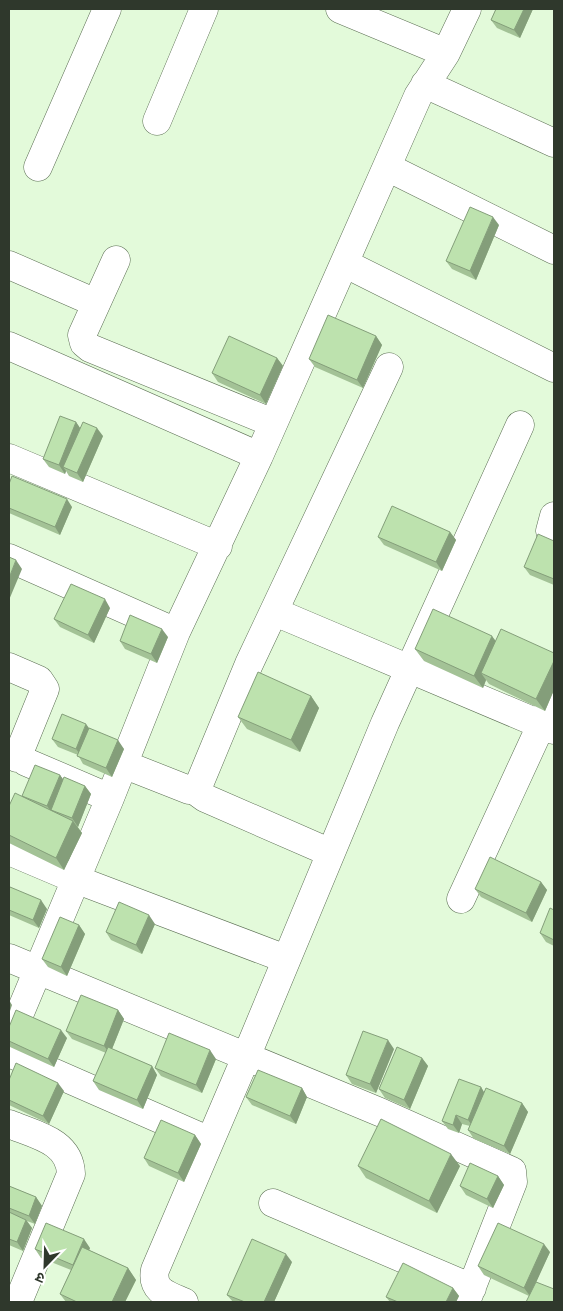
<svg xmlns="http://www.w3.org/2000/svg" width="563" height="1311" viewBox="0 0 563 1311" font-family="'Noto Sans','Noto Sans Devanagari',sans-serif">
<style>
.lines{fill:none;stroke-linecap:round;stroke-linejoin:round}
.minor-casing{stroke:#5c6f54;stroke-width:29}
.minor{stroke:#fff;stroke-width:28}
.wall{fill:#a3c296}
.shaded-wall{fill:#849e7a}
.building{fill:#bde2ae;stroke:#849e7a}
</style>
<rect width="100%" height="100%" fill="#e3fada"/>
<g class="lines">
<g class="minor-casing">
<path id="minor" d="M340 9 446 53
M425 84 554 143
M157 121 204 9
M38 167 107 9
M387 167 554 250
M116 260 82 335 84 343 90 348 273 423
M346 264 554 368
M9 265 96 303
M9 346 259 456
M9 458 218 546
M554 516 550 531 554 536
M9 558 176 632
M275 612 554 730
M9 667 39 680 45 689 17 758
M26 762 110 798
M123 764 189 790 198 787 249 664 389 367
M194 790 205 798 331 853
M9 851 75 879 286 959
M461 899 554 697
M9 958 382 1113 512 1171 513 1182 466 1302
M9 1039 110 798 176 632 259 456 418 96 446 53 467 9
M9 1053 210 1141
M9 1124C36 1135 70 1141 71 1174L18 1302
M273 1203 472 1288
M184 1302C168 1295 151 1291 155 1270L246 1057 385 723 520 425"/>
</g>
<use href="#minor" class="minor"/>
</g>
<path class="wall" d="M496 9H533L520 38 497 28 491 20Z
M499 225 476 280 452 269 446 261Z
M376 336 382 345 363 388 315 367 309 359Z
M277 358 283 366 266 404 218 382 212 373Z
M76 422 80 428 103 436 83 482 69 476 66 471 65 474 49 467 43 459Z
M9 484 72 507 60 535 9 513Z
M450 532 456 540 442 571 384 545 378 537Z
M554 541V585L530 575 524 567Z
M110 608 94 643 60 627 54 619Z
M168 637 157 663 125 649 120 641Z
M496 641 554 653V690L545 711 489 684 486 680 483 688 424 661 415 649Z
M311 696 319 708 300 752 247 729 238 717Z
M89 728 124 749 112 777 83 764 78 755 58 747 52 739Z
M60 775 63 780 85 786 91 794 78 827 77 826 82 833 64 870 9 843V806L24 798 22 796Z
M541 882 547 890 532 922 481 897 475 889Z
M9 889 47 909 39 928 9 915Z
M554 910V946L546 942 540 933Z
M155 924 142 954 111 940 106 932Z
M79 925 85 934 67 976 48 967 42 959Z
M118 1010 124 1019 112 1049 152 1066 157 1075 143 1109 99 1090 93 1081 106 1053 72 1039 66 1031Z
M9 1027 67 1038 54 1067 10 1047 9 1046Z
M394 1049 376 1093 352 1084 346 1075Z
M422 1058 428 1066 410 1109 385 1098 379 1089Z
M216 1059 202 1093 161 1076 155 1068Z
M9 1080 64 1091 49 1124 9 1105Z
M481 1087 484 1092 522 1103 528 1112 510 1154 474 1139 468 1130 470 1126 462 1124 459 1133 448 1129 442 1121Z
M302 1088 307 1097 296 1124 252 1105 246 1097Z
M195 1135 201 1144 184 1182 149 1166 144 1158Z
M358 1166H460L437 1213 366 1178Z
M498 1176 504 1185 493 1208 466 1195 460 1186Z
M9 1186 36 1197 42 1206 35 1224 27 1221 32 1228 23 1251 9 1245Z
M90 1248 89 1250 128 1268 136 1280 125 1302H66L60 1294 71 1270 41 1258 35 1249Z
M550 1252 529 1296 484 1275 478 1266Z
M292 1262 274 1302H233L227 1295Z
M453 1288 459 1296 456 1302H390L386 1297Z"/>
<path class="shaded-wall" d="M524 9H533L520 38 514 30Z
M493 217 499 225 476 280 470 271Z
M376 336 382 345 363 388 357 380Z
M277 358 283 366 266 404 260 395Z
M76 422 82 431 63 467 66 471 65 474 59 465Z
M97 428 103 436 83 482 77 473Z
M67 499 72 507 60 535 55 527Z
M450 532 456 540 442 571 436 562Z
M16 560 22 569 9 600V578Z
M105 599 110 608 94 643 88 635Z
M162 629 168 637 157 663 151 654Z
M492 636 501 648 481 673 486 680 483 688 474 676Z
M554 661V690L545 711 536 699Z
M311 696 319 708 300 752 291 740Z
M86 724 92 732 82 757 76 749Z
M118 740 124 749 112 777 106 768Z
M60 775 66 783 53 814 47 806Z
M85 786 91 794 78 827 72 818Z
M73 821 82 833 64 870 56 858Z
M541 882 547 890 532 922 526 913Z
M41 900 47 909 39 928 33 920Z
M149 915 155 924 142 954 136 945Z
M79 925 85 934 67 976 61 967Z
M9 1000 12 1005 9 1014Z
M118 1010 124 1019 110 1054 104 1046Z
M61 1030 67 1038 54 1067 48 1059Z
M388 1040 394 1049 376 1093 370 1084Z
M210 1050 216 1059 202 1093 196 1085Z
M422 1058 428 1066 410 1109 404 1100Z
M152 1066 157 1075 143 1109 137 1100Z
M58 1083 64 1091 49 1124 43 1116Z
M481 1087 486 1096 474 1128 468 1120Z
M302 1088 307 1097 296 1124 290 1116Z
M522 1103 528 1112 510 1154 504 1146Z
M456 1115 462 1124 459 1133 453 1125Z
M195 1135 201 1144 184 1182 178 1173Z
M451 1154 460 1166 437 1213 429 1201Z
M498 1176 504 1185 493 1208 487 1199Z
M36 1197 42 1206 35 1224 29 1216Z
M26 1220 32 1228 23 1251 17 1242Z
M84 1239 90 1248 79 1274 73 1265Z
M544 1244 550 1252 530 1296 524 1288Z
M286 1254 292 1262 274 1302H264Z
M128 1268 136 1280 125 1302H112Z
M453 1288 459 1296 456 1302H446Z"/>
<path class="building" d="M496 9H524L514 30 491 20Z
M470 207 493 217 470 271 446 261Z
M328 315 376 336 357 380 309 359Z
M229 336 277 358 260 395 212 373Z
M60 416 76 422 59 465 43 459Z
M83 422 97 428 77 473 63 467Z
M12 476 67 499 55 527 9 508V484Z
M392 506 450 532 436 562 378 537Z
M538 534 554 541V579L524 567Z
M9 557 16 560 9 578Z
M71 584 105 599 88 635 54 619Z
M433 609 492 636 474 676 415 649Z
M130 615 162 629 151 654 120 641Z
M501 629 554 653V661L536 699 481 673Z
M258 672 311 696 291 740 238 717Z
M62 714 86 724 76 749 52 739Z
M89 728 118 740 106 768 77 756Z
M35 765 60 775 47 806 22 796Z
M64 777 85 786 72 818 51 810Z
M15 793 73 821 56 858 9 835V806Z
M490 857 541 882 526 913 475 889Z
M10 887 41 900 33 920 9 910V889Z
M119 902 149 915 136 945 106 932Z
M550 908 554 910V940L540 933Z
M60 917 79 925 61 967 42 959Z
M81 995 118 1010 104 1046 66 1031Z
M16 1010 61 1030 48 1059 9 1041V1027Z
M363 1031 388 1040 370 1084 346 1075Z
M169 1033 210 1050 196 1085 155 1068Z
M108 1047 152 1066 137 1100 93 1081Z
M397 1047 422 1058 404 1100 379 1089Z
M16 1063 58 1083 43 1116 9 1100V1080Z
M258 1070 302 1088 290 1116 246 1097Z
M459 1079 481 1087 468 1120 456 1115 453 1125 442 1121Z
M486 1088 522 1103 504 1146 468 1130Z
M381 1119 451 1154 429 1201 358 1166Z
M161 1120 195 1135 178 1173 144 1158Z
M470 1163 498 1176 487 1199 460 1186Z
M9 1186 36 1197 29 1216 9 1208Z
M9 1212 26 1220 17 1242 9 1239Z
M46 1223 84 1239 73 1265 35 1249Z
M498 1223 544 1244 524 1288 478 1266Z
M252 1239 286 1254 264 1302H245L227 1295Z
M82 1247 128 1268 112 1302H77L60 1294Z
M403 1263 453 1288 446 1302H398L386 1297Z
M536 1282 554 1289V1302H526Z"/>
<rect width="563" height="1311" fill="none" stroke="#2f382c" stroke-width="20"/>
<g transform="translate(45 1266) rotate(203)" stroke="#ffffff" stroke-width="4" paint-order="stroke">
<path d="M0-4L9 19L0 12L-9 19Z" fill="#2f382c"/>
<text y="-8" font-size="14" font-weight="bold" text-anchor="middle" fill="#2f382c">उ</text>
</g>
</svg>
